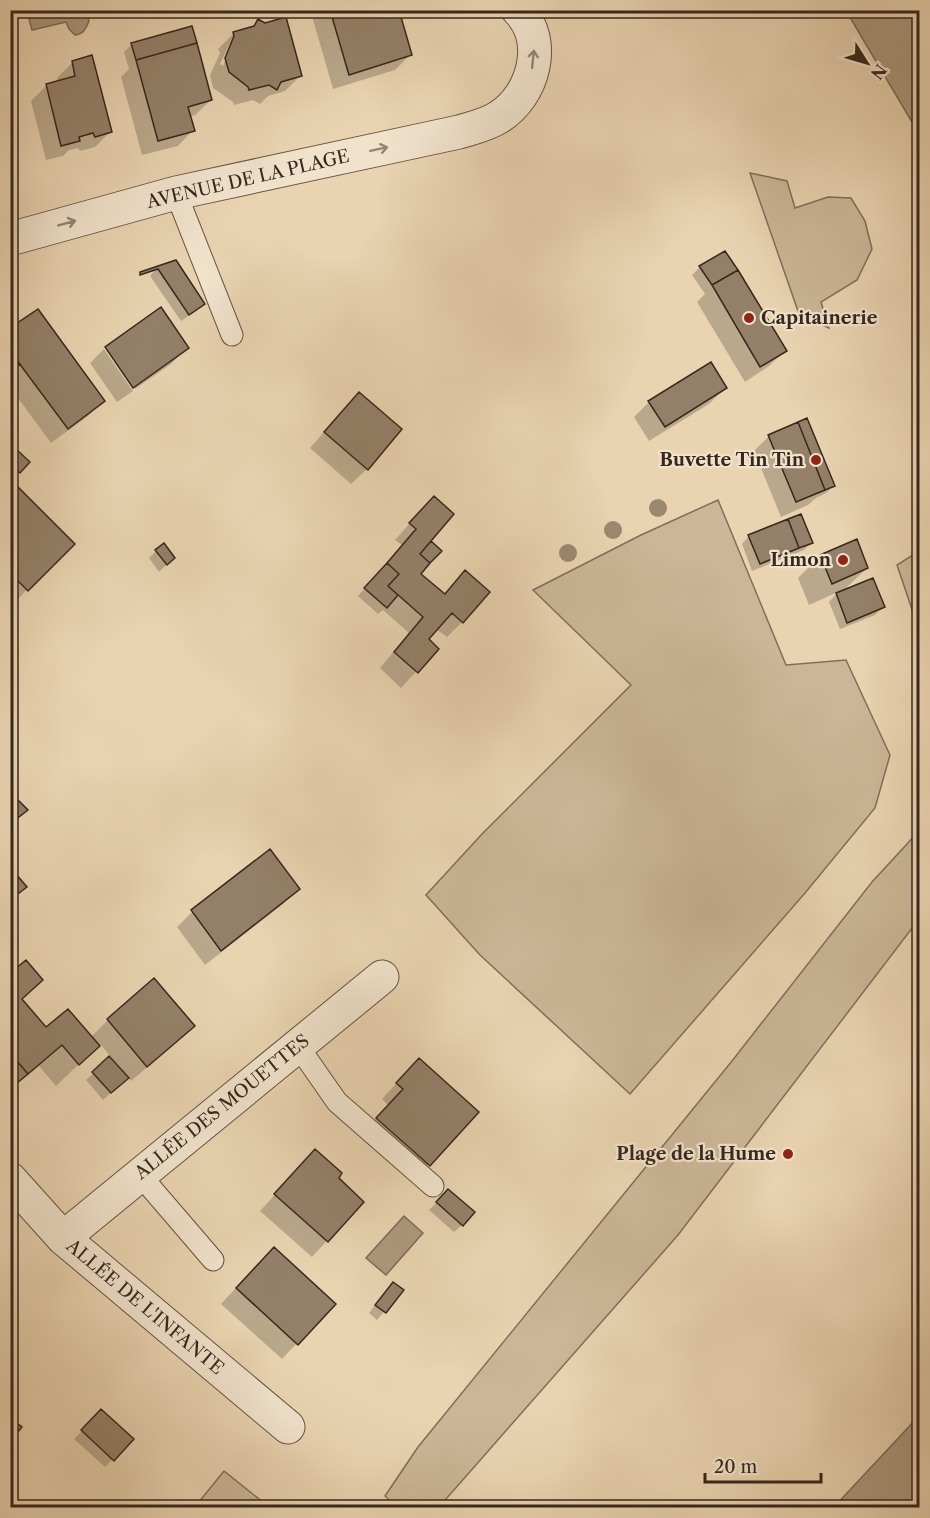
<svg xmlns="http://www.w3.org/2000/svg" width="930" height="1518" viewBox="0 0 930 1518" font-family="'Libre Caslon Text',serif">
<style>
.green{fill:#cbb697;stroke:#816e5a;stroke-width:1.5}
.water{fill:#ac997e;stroke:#7d6b57;stroke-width:1.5}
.shadow{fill:#0003;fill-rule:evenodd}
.building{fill:#948069;stroke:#37271d;stroke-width:1.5}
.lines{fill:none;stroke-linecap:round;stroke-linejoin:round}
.lane-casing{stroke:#645242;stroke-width:23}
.street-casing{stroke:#645242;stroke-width:35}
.lane{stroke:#f1e2cc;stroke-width:21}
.street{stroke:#f1e2cc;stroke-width:33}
.tree{fill:#9b8870}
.oneway{stroke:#948474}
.poi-dot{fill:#8f2418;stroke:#f1e2cc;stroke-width:2}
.labels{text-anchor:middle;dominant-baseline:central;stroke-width:4.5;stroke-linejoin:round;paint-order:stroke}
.street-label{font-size:18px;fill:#37271d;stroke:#f1e2cc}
.poi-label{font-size:18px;font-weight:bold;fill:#37271d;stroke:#f1e2cc;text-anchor:end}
</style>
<rect width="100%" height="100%" fill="#e9d3b0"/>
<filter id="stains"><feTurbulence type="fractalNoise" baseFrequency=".00333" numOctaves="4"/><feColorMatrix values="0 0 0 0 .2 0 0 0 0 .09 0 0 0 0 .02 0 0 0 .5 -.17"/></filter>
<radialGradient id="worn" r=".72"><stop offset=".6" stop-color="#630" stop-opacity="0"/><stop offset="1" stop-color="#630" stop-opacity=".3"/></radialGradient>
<path class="green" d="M750 173 787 181 795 208 828 197 851 198 865 221 872 249 857 280 821 302 829 328 799 314Z
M718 500 786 665 846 660 890 755 875 808 805 893 630 1094 480 955 426 895 482 834 631 685 533 590 641 535Z
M919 551V630L897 565Z
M919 831V919L678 1235 439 1507H396L385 1496 418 1447 732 1061 872 882Z
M224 1471 269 1507H204L198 1503Z"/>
<path class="water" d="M27 11H86L89 21C86 28 84 34 75 35L69 29 66 22 32 30Z
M845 11H919V134L851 19Z
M404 1216 423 1233 386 1275 366 1258Z
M919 1416V1507H834Z"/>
<path class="shadow" d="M318 10H398L410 55 395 70 333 89 312 16Z
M258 21 300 76 285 91 268 96 260 104 253 100 234 105 233 102 213 88 210 75 220 53 218 49 234 33 250 29ZM230 43H233L223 66 220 64Z
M132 44 211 100 195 115 189 117 193 130 178 146 142 155 121 77 129 69 124 52Z
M73 62 110 132 95 147 80 151 78 148 69 150 63 156 46 160 31 101 47 85 58 82 57 78Z
M10 131 16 151 10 156Z
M725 253 785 351 769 366 745 382 697 302 705 294 692 275 700 267Z
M157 268 203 304 196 311 181 321 150 276Z
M160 309 187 348 171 364 135 389 108 348H105Z
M10 330 103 401 88 416 51 443 10 387Z
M104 349 133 391 117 402 90 363Z
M725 388 709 404 649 441 634 417 649 402Z
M344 409 367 469 351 484 310 448Z
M769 436 833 486 826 493 816 498 808 505 781 517 754 451Z
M10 459 19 472 10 480Z
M10 481 72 544 12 605 10 604Z
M419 513 424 547 419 574 443 595 465 572 462 622 447 637 436 629 427 639 437 649 401 688 380 668 409 633 383 610 378 614 358 596 402 545 395 540Z
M749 536 812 542 804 550 752 571 742 544Z
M856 541 867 568 842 592 883 607 875 615 840 629 829 602 838 592 809 605 798 578 820 556Z
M156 551 173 558 159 572 149 558Z
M270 851 298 889 283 904 205 965 177 927 192 912Z
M10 975 21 1000 46 1029 91 1037 108 1020 154 980 193 1026 178 1041 131 1081 128 1077 103 1100 86 1080 111 1057 100 1044 56 1086 39 1066 10 1090Z
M404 1075 477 1112 413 1181 362 1134 388 1105 382 1099Z
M300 1167 362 1202 312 1257 260 1211Z
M448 1191 462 1225 454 1232 429 1210Z
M258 1264 334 1304 282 1359 221 1304Z
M386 1291H402L377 1320 369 1313Z
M101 1411 132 1439 105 1467 74 1439Z"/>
<path class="building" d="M330 10H399L412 55 349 75Z
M286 17 302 76 281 82 277 90 269 85 249 90 248 87 229 72 225 58 234 36 233 32 254 26 258 19 265 23Z
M192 26 197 43 136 60 131 43Z
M197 43 212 100 188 107 195 131 158 141 136 60Z
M92 55 112 132 95 137 93 133 79 137 80 141 61 146 46 84 75 76 72 61Z
M725 251 738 270 712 285 699 266Z
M176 260 205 304 189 315 158 269 140 275V272Z
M738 270 787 351 760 367 712 285Z
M161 307 189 348 133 388 105 347Z
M38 309 105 401 68 429 10 351V328Z
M10 351 20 364 10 371Z
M711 362 727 388 665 427 648 401Z
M359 392 402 429 368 470 324 432Z
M807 418 835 486 825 490 798 422Z
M798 422 825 490 796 502 768 435Z
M17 450 30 462 20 473 10 463V457Z
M10 479 75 544 28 591 10 573Z
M434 496 454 514 420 554 430 563 421 574 445 594 465 570 490 592 463 623 452 613 429 639 439 649 418 673 394 652 423 617 388 586 399 574 387 563 416 529 409 523Z
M801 514 813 543 799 548 788 519Z
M788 519 799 548 760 564 748 535Z
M857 539 868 568 832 584 820 555Z
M431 541 442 551 430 563 420 554Z
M164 543 175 558 167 565 155 550Z
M387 563 399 574 388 586 398 595 387 608 364 588Z
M873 578 885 607 847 623 836 593Z
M12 794 28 810 10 824V795Z
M270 849 300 889 221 951 191 910Z
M10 867 27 887 10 900Z
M26 960 43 980 22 999 46 1027 68 1009 100 1046 79 1065 62 1045 28 1074 10 1053V973Z
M154 978 195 1026 147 1067 107 1019Z
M10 1053 28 1074 17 1083 10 1075Z
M109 1056 129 1078 111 1093 92 1072Z
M419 1058 479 1112 430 1166 376 1118 403 1089 396 1083Z
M315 1149 342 1173 339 1178 364 1202 328 1242 274 1194Z
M448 1189 475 1212 463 1226 436 1202Z
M274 1247 336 1304 298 1345 236 1288Z
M393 1282 404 1290 386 1313 375 1305Z
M101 1409 134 1439 114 1461 81 1430Z
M10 1418 22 1427 10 1442Z"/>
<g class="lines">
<g class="lane-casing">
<path id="lane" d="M176 193 232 335
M298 1046 337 1102 433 1186
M140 1175 213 1260"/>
</g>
<g class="street-casing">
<path id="street" d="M10 239 176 193 459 132C472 128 487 125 499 117 533 96 549 41 518 10
M10 1179 63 1238 288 1427
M63 1238 382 977"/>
</g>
<use href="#lane" class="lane"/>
<use href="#street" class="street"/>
</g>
<g class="tree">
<circle cx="658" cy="508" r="9"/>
<circle cx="613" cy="530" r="9"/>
<circle cx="568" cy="553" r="9"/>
</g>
<defs><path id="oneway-shaft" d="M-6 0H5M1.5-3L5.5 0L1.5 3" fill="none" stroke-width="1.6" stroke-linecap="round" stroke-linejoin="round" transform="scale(1.5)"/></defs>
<g class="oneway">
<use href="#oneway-shaft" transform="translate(533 59) rotate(-84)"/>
<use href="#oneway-shaft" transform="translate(379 149) rotate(-12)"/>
<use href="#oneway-shaft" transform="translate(67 223) rotate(-15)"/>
</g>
<g class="poi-dot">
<circle cx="749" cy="318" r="6"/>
<circle cx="816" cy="460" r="6"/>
<circle cx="843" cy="560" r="6"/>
<circle cx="788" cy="1154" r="6"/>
</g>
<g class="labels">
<g class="street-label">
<text transform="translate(248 179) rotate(-13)">AVENUE DE LA PLAGE</text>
<text transform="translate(222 1107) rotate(-39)">ALLÉE DES MOUETTES</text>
<text transform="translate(145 1307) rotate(40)">ALLÉE DE L'INFANTE</text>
</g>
<g class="poi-label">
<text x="761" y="318" text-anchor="start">Capitainerie</text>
<text x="804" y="460">Buvette Tin Tin</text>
<text x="831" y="560">Limon</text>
<text x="776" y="1154">Plage de la Hume</text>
</g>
</g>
<rect width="930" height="1518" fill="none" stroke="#e9d3b0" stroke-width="36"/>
<rect x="12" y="12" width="906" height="1494" fill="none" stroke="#37271d" stroke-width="3"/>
<rect x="18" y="18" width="894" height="1482" fill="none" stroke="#37271d" stroke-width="1.5"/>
<g transform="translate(867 63) rotate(127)" stroke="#f1e2cc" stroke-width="4.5" paint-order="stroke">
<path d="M0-4.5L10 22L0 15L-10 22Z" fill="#37271d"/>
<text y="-9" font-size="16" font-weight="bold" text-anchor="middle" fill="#37271d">N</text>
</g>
<path d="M705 1473v9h116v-9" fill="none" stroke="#37271d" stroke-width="3"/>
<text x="714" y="1473" font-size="18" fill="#37271d" stroke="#f1e2cc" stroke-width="4.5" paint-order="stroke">20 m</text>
<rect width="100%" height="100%" filter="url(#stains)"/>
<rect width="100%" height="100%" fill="url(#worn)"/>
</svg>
